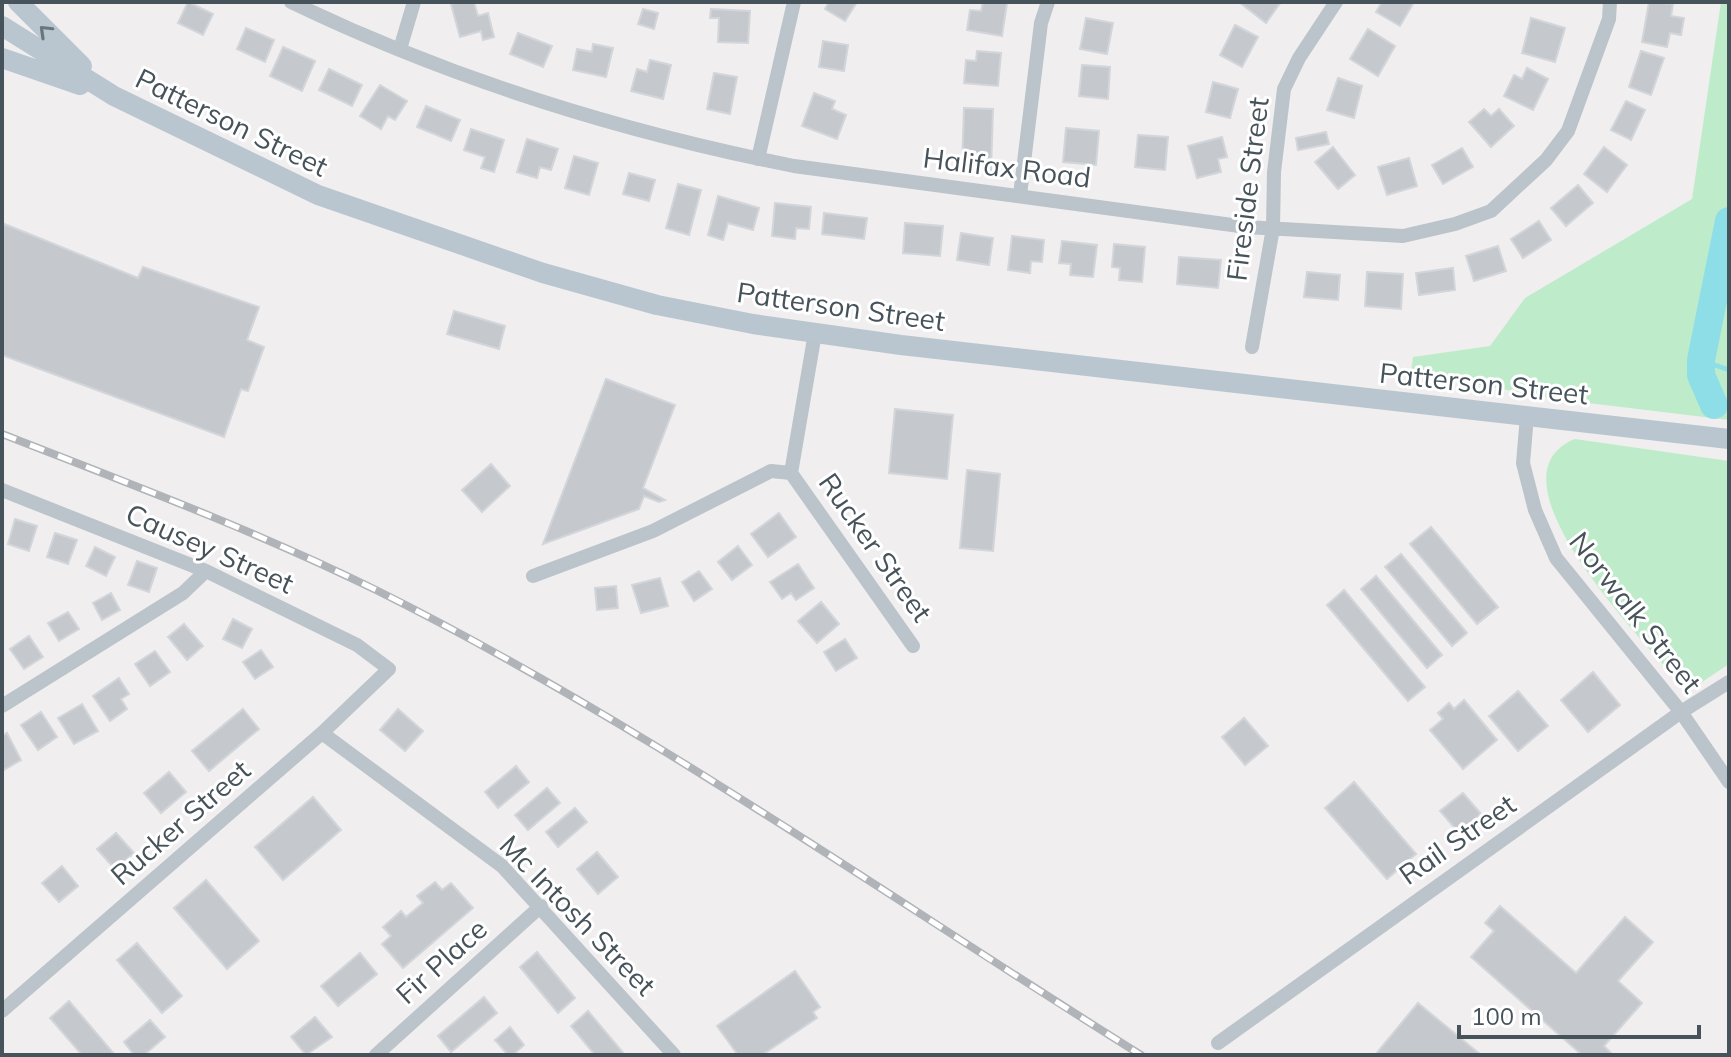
<svg xmlns="http://www.w3.org/2000/svg" width="1731" height="1057" viewBox="0 0 1731 1057" font-family="Mulish,sans-serif">
<style>
.green{fill:#beecca}
.lines{fill:none;stroke-linecap:round;stroke-linejoin:round}
.stream{stroke:#8ddee7;stroke-width:5}
.river{stroke:#8ddee7;stroke-width:28}
.building{fill:#c5c9cd;stroke:#d2d5d9;stroke-width:2}
.street{stroke:#bac4ca;stroke-width:14}
.secondary{stroke:#bac6cf;stroke-width:20}
.rail-casing{stroke:#b0b4b8;stroke-width:8}
.rail{stroke:#fff;stroke-width:5;stroke-dasharray:15;stroke-linecap:butt}
.oneway{stroke:#6a767d}
.labels{text-anchor:middle;dominant-baseline:central;stroke-width:6;stroke-linejoin:round;paint-order:stroke}
.street-label{font-size:28px;fill:#47535a;stroke:#fff}
</style>
<rect width="100%" height="100%" fill="#f0eeee"/>
<path class="green" d="M1721 2H1729V420L1555 399 1411 372 1413 357 1490 346 1525 298 1692 199Z
M1575 439 1729 461V664L1696 686H1682C1648 645 1480 477 1575 439Z"/>
<g class="lines">
<path class="stream" d="M1701 360 1729 370"/>
<path class="river" d="M1714 405 1701 375V360L1729 221"/>
</g>
<path class="building" d="M188 2 213 14 203 35 178 23Z
M460 2H474L478 16 488 13 494 37 483 40 481 31 460 37 451 4Z
M829 2H857L845 21 825 9Z
M983 2 1007 3 1002 36 967 30 970 10 981 11Z
M1239 2H1281L1266 23Z
M1382 2H1414L1400 26 1376 12Z
M1649 2 1673 4 1671 16 1684 18 1681 35 1670 33 1667 47 1642 42Z
M643 9 658 13 654 29 638 24Z
M711 9 750 11 748 43 718 42 719 18H710Z
M1086 18 1113 23 1107 54 1080 49Z
M1531 18 1565 28 1555 62 1522 53Z
M1235 25 1258 37 1242 67 1220 55Z
M246 28 274 40 265 62 237 49Z
M1368 29 1395 46 1378 76 1350 59Z
M518 33 552 46 543 67 510 54Z
M823 41 848 45 844 71 819 67Z
M593 44 613 48 606 77 573 70 577 49 592 52Z
M283 47 315 61 302 91 270 76Z
M977 51 1001 53 998 86 964 83 966 60 976 61Z
M1641 51 1664 58 1651 95 1629 87Z
M650 60 671 65 663 99 631 91 637 69 647 72Z
M1082 65 1110 67 1108 99 1079 96Z
M1527 68 1548 79 1533 110 1504 96 1514 75 1522 79Z
M329 69 362 85 352 106 319 90Z
M714 73 737 77 730 114 707 109Z
M1338 78 1362 86 1354 118 1327 110Z
M1213 82 1238 89 1230 118 1206 112Z
M380 85 407 101 395 120 388 116 381 129 360 116Z
M814 93 835 101 832 109 846 115 837 139 802 126Z
M1626 101 1645 110 1631 140 1611 130Z
M426 106 460 120 451 141 417 127Z
M964 108 993 109 991 171 962 168Z
M1484 109 1491 116 1499 109 1514 126 1491 147 1469 122Z
M1066 128 1099 131 1096 165 1063 162Z
M471 129 504 140 494 172 481 168 485 157 464 150Z
M1326 132 1329 144 1298 150 1296 138Z
M1138 135 1168 137 1165 170 1135 167Z
M1222 137 1227 157 1218 159 1221 172 1197 178 1188 146Z
M527 139 558 149 551 170 540 167 537 178 517 172Z
M1333 147 1355 175 1338 189 1315 162Z
M1604 147 1627 165 1607 192 1584 174Z
M1462 148 1473 167 1443 184 1432 165Z
M574 156 598 163 589 195 565 188Z
M1409 158 1417 186 1387 195 1378 167Z
M629 173 655 180 649 201 623 194Z
M678 184 701 190 689 235 666 228Z
M1578 185 1593 203 1566 226 1551 208Z
M718 196 759 208 753 230 728 223 723 240 708 235Z
M775 203 811 207 809 229 796 228 795 239 772 236Z
M824 213 867 218 864 239 822 234Z
M1539 221 1551 240 1523 258 1511 239Z
M2 223 138 278 143 267 259 307 247 340 264 347 248 391 241 389 224 437 2 355Z
M905 223 943 226 940 256 903 253Z
M961 233 993 238 989 265 957 260Z
M1012 236 1044 240 1042 262 1031 261 1030 273 1008 270Z
M1062 241 1097 245 1093 277 1070 275 1071 264 1059 263Z
M1114 244 1145 247 1142 282 1119 280 1120 268 1112 267Z
M1498 246 1506 271 1474 281 1466 256Z
M1179 257 1221 260 1218 288 1177 284Z
M1453 268 1455 290 1419 295 1416 273Z
M1307 272 1340 275 1338 300 1304 297Z
M1367 272 1403 274 1401 309 1365 306Z
M454 311 505 326 499 349 447 334Z
M606 379 675 405 643 488 665 500 659 502 644 496 639 509 543 544Z
M895 409 953 415 947 479 889 473Z
M491 464 510 486 482 512 462 490Z
M967 470 1000 474 993 551 960 548Z
M779 513 796 537 768 557 751 534Z
M15 519 37 526 29 551 8 544Z
M1431 527 1498 607 1477 624 1410 544Z
M55 533 77 540 68 564 47 557Z
M738 546 752 565 732 580 718 562Z
M95 547 115 557 106 576 86 566Z
M1401 554 1467 633 1452 646 1385 567Z
M137 561 157 568 149 592 128 585Z
M798 564 814 588 796 600 791 593 782 599 770 582Z
M699 571 712 589 694 601 682 582Z
M1376 576 1442 655 1427 668 1361 589Z
M660 578 668 606 641 613 632 585Z
M616 586 618 608 597 610 595 588Z
M1344 590 1425 687 1408 701 1327 605Z
M111 593 120 610 102 620 93 603Z
M821 602 839 624 817 643 798 621Z
M68 612 79 629 59 641 48 623Z
M233 619 252 629 242 648 223 639Z
M184 624 203 646 187 660 168 637Z
M29 636 43 657 24 669 10 649Z
M845 639 857 658 836 671 824 652Z
M261 650 273 667 255 679 243 662Z
M155 651 170 672 150 686 135 664Z
M1593 672 1620 705 1588 732 1561 700Z
M119 678 129 694 121 699 127 709 110 721 93 696Z
M1518 691 1548 726 1518 751 1489 716Z
M1464 700 1497 740 1463 769 1430 730 1443 719 1438 713 1449 703 1454 709Z
M82 704 98 731 74 744 58 718Z
M243 709 259 729 209 771 192 751Z
M398 709 423 731 405 751 380 730Z
M41 712 57 737 38 750 21 725Z
M1244 718 1268 746 1245 765 1222 737Z
M7 733 21 760 2 771V736Z
M516 766 529 782 498 808 485 792Z
M169 772 186 792 161 813 144 793Z
M1354 782 1416 854 1387 879 1325 808Z
M547 788 560 803 528 830 515 815Z
M1463 793 1481 814 1459 833 1440 811Z
M313 797 341 830 283 880 255 847Z
M575 808 587 822 558 847 546 832Z
M116 833 134 853 115 869 97 849Z
M597 852 618 877 598 894 577 869Z
M62 866 78 886 59 902 42 883Z
M206 880 259 941 227 969 174 908Z
M435 882 442 890 451 883 473 908 403 968 382 944 391 936 383 927 401 911 406 917 423 903 417 896Z
M1500 906 1576 973 1625 917 1653 942 1618 981 1642 1003 1604 1046 1613 1055H1582L1471 957 1494 931 1485 923Z
M137 943 182 996 162 1013 117 960Z
M537 952 575 998 558 1013 520 967Z
M360 953 377 974 338 1006 321 986Z
M795 971 820 1007 813 1012 817 1018 762 1055H738L717 1026Z
M484 997 497 1013 451 1052 438 1036Z
M69 1001 115 1055H82L50 1018Z
M1418 1003 1481 1055H1375Z
M588 1011 625 1055H595L571 1026Z
M315 1017 332 1037 306 1055 291 1037Z
M150 1020 165 1037 144 1055H134L124 1042Z
M510 1027 524 1045 513 1055H508L495 1040Z"/>
<g class="lines">
<path class="street" d="M291 2C449 78 622 132 794 166L1247 227 1403 236 1455 224 1491 211 1546 160 1568 131 1609 19 1610 2
M400 49 414 2
M758 159 794 2
M1020 195 1041 23 1048 2
M1252 347 1273 228 1274 172 1284 89 1299 58 1336 2
M1527 416 1523 463 1535 510 1556 558 1681 712 1729 782
M791 473 815 333
M2 490 206 571 357 645 389 669 322 733 2 1011
M533 576 653 531 771 471 791 473 913 646
M2 706 183 593 206 571
M322 733 502 866 674 1055
M1218 1043 1681 712 1729 682
M376 1055 541 906"/>
<path class="secondary" d="M18 2 82 66
M2 26 114 96 318 195 543 273 657 305 753 324 901 345 1729 439
M2 58 80 85"/>
<g class="rail-casing">
<path id="rail" d="M2 434C128 483 254 530 376 590 643 723 889 898 1141 1055"/>
</g>
<use href="#rail" class="rail"/>
</g>
<defs><path id="oneway-chevron" d="M-2-3.5L2.5 0L-2 3.5" fill="none" stroke-width="1.6" stroke-linecap="round" stroke-linejoin="round" transform="scale(2)"/></defs>
<use class="oneway" href="#oneway-chevron" transform="translate(45 31) rotate(-136)"/>
<g class="labels">
<g class="street-label">
<text transform="translate(232 122) rotate(26)">Patterson Street</text>
<text transform="translate(1007 167) rotate(7)">Halifax Road</text>
<text transform="translate(1247 189) rotate(-83)">Fireside Street</text>
<text transform="translate(841 306) rotate(8)">Patterson Street</text>
<text transform="translate(1484 383) rotate(6)">Patterson Street</text>
<text transform="translate(876 547) rotate(55)">Rucker Street</text>
<text transform="translate(210 548) rotate(24)">Causey Street</text>
<text transform="translate(1636 612) rotate(52)">Norwalk Street</text>
<text transform="translate(180 822) rotate(-41)">Rucker Street</text>
<text transform="translate(1457 839) rotate(-35)">Rail Street</text>
<text transform="translate(578 915) rotate(46)">Mc Intosh Street</text>
<text transform="translate(441 961) rotate(-42)">Fir Place</text>
</g>
</g>
<rect width="1731" height="1057" fill="none" stroke="#47535a" stroke-width="8"/>
<path d="M1459 1025v12h240v-12" fill="none" stroke="#47535a" stroke-width="4"/>
<text x="1471" y="1025" font-size="24" fill="#47535a" stroke="#ffffff" stroke-width="6" paint-order="stroke">100 m</text>
</svg>
